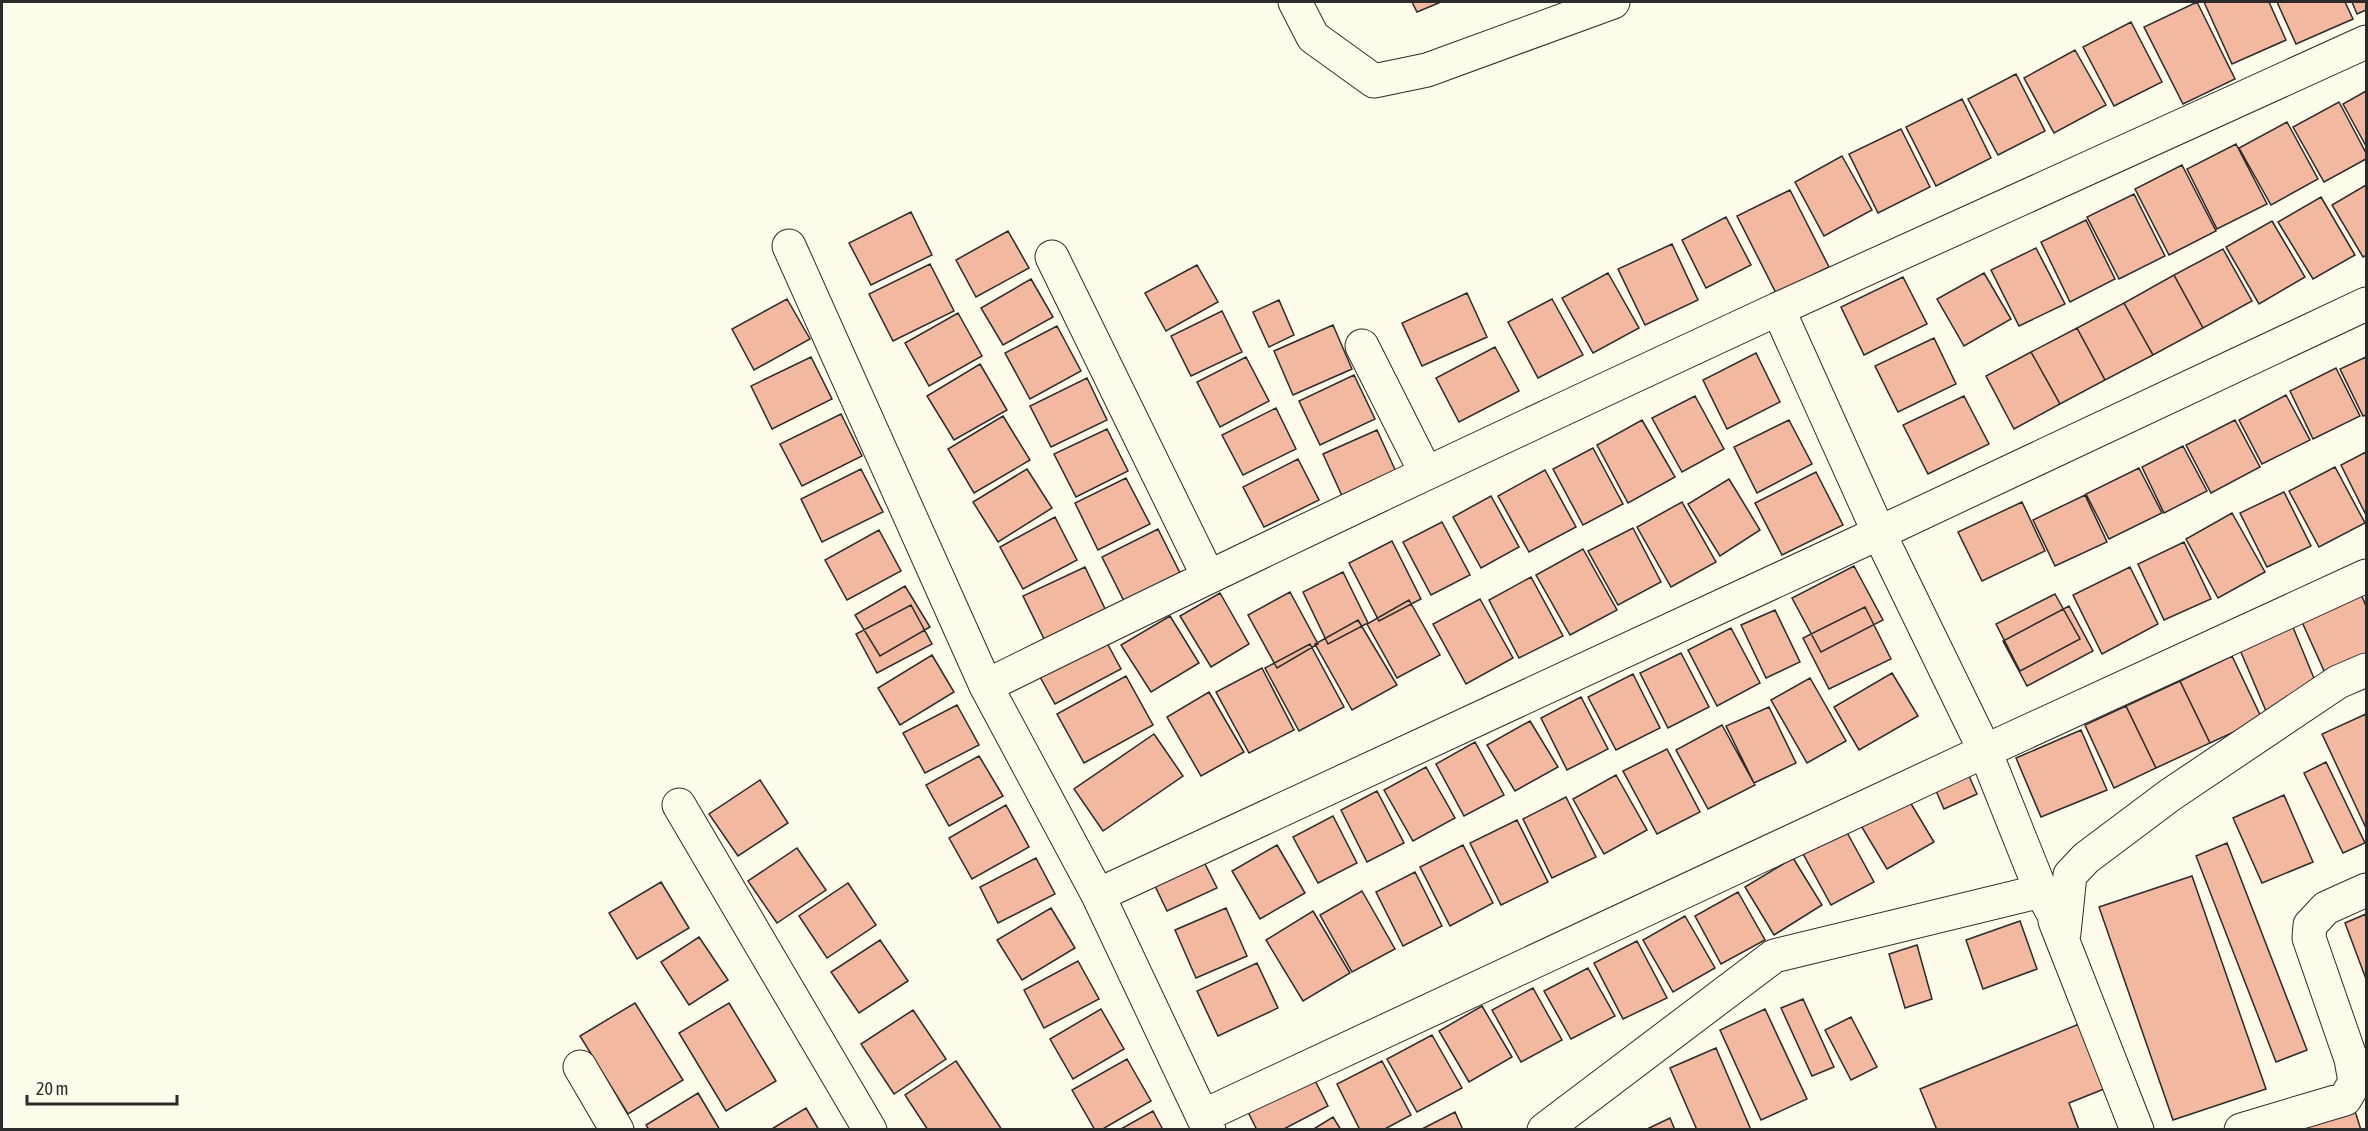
<svg xmlns="http://www.w3.org/2000/svg" width="2368" height="1131" viewBox="0 0 2368 1131" font-family="'Asap Condensed',sans-serif">
<style>
.building{fill:#f2b8a0;stroke:#2b2b2b;stroke-width:1.5}
.lines{fill:none;stroke-linecap:round;stroke-linejoin:round}
.minor-casing{stroke:#2b2b2b;stroke-width:35}
.minor{stroke:#fdfbea;stroke-width:33}
</style>
<rect width="100%" height="100%" fill="#fdfbea"/>
<path class="building" d="M1412 2H1441L1417 12Z
M2197 2 2235 79 2183 104 2144 27Z
M2204 2H2269L2286 40 2232 64Z
M2277 2H2345L2353 19 2296 44Z
M2352 2H2366V10L2357 14Z
M2131 22 2162 82 2114 106 2083 47Z
M2075 50 2106 105 2054 133 2024 78Z
M2016 74 2045 131 1998 155 1968 99Z
M2366 91V146L2343 104Z
M1962 99 1991 158 1936 186 1906 127Z
M2339 102 2366 153V159L2324 182 2293 127Z
M2287 122 2318 179 2271 205 2239 148Z
M1901 129 1930 187 1878 213 1849 154Z
M2236 144 2267 204 2217 229 2187 169Z
M1842 156 1872 210 1824 236 1795 182Z
M2182 165 2216 231 2169 255 2135 189Z
M2366 185V255L2363 257 2332 205Z
M1790 190 1829 267 1776 293 1737 216Z
M2134 194 2165 256 2119 279 2087 217Z
M2321 197 2355 255 2313 279 2278 222Z
M911 212 932 255 871 285 849 243Z
M1726 217 1751 265 1706 288 1682 240Z
M2086 220 2115 279 2070 302 2041 242Z
M2272 221 2305 277 2259 304 2226 247Z
M1008 231 1029 268 976 297 956 260Z
M1672 244 1698 300 1645 325 1618 269Z
M2036 248 2065 304 2019 326 1991 270Z
M2223 249 2252 301 2203 328 2174 275Z
M930 264 954 311 893 341 869 294Z
M1197 265 1218 302 1166 331 1145 293Z
M1608 273 1639 328 1593 353 1562 298Z
M1984 273 2011 319 1964 346 1937 299Z
M2174 275 2203 328 2153 355 2124 303Z
M1903 277 1927 324 1864 355 1841 307Z
M1031 279 1053 317 1003 345 981 308Z
M1467 293 1487 337 1422 366 1402 323Z
M787 299 810 339 754 370 732 329Z
M1552 299 1583 355 1538 378 1508 322Z
M1279 300 1294 335 1269 347 1253 312Z
M2124 303 2153 355 2105 380 2077 328Z
M1222 311 1242 352 1191 376 1171 336Z
M958 313 982 356 929 386 905 343Z
M1333 325 1352 369 1293 395 1274 351Z
M1057 326 1081 371 1030 399 1005 353Z
M2077 328 2105 380 2060 404 2031 352Z
M1934 338 1956 384 1898 412 1875 366Z
M1495 347 1519 391 1459 422 1436 378Z
M2031 352 2060 404 2014 429 1986 376Z
M1756 353 1780 402 1727 429 1703 380Z
M811 357 832 399 772 429 751 386Z
M1246 357 1269 401 1220 427 1197 382Z
M2366 357V415L2363 416 2340 369Z
M980 364 1007 410 954 440 927 396Z
M2336 368 2360 416 2313 439 2290 391Z
M1354 375 1375 419 1320 445 1299 401Z
M1087 378 1107 420 1051 447 1030 406Z
M2286 395 2310 440 2262 464 2239 420Z
M1695 396 1724 449 1682 472 1652 418Z
M1964 396 1989 444 1928 474 1903 425Z
M1276 408 1296 449 1243 475 1222 435Z
M841 414 862 456 802 486 780 444Z
M1003 416 1030 460 974 493 948 449Z
M1642 420 1675 477 1628 503 1597 445Z
M1789 420 1812 464 1757 493 1734 447Z
M2235 420 2260 467 2211 493 2186 445Z
M1107 429 1128 471 1076 497 1054 454Z
M1377 430 1397 474 1343 498 1323 454Z
M2183 446 2207 491 2164 513 2142 467Z
M1593 448 1623 504 1583 525 1553 469Z
M2366 452V515L2341 465Z
M1298 459 1319 500 1264 527 1243 487Z
M2335 467 2365 523 2319 547 2289 491Z
M2139 468 2162 513 2109 539 2086 494Z
M861 469 883 512 822 542 801 499Z
M1027 469 1052 508 998 542 973 502Z
M1545 470 1576 527 1529 552 1498 496Z
M1816 472 1843 525 1782 555 1755 503Z
M1126 478 1150 524 1098 550 1075 503Z
M1729 479 1760 530 1720 556 1688 504Z
M2284 492 2311 546 2267 567 2240 513Z
M2085 495 2107 542 2055 566 2033 520Z
M1491 496 1519 547 1481 568 1453 517Z
M1682 502 1716 562 1671 587 1637 527Z
M2022 502 2045 551 1982 581 1958 532Z
M2232 513 2265 572 2218 598 2186 539Z
M1055 517 1077 560 1023 589 1000 547Z
M1442 522 1470 575 1431 595 1403 542Z
M1633 528 1661 582 1618 605 1588 551Z
M1158 529 1180 573 1124 601 1102 557Z
M879 530 901 571 847 600 825 560Z
M1392 541 1421 599 1379 621 1349 563Z
M2184 542 2211 599 2164 620 2138 564Z
M1583 549 1617 610 1570 635 1536 575Z
M1854 566 1883 620 1821 652 1792 598Z
M1085 567 1107 613 1046 643 1023 596Z
M2130 567 2158 624 2102 654 2073 595Z
M1343 572 1368 623 1328 644 1303 592Z
M1531 577 1563 636 1519 658 1489 600Z
M2357 585 2366 606V655L2325 673 2297 611Z
M905 586 930 627 880 656 855 615Z
M1290 592 1318 644 1277 668 1248 615Z
M1220 593 1249 644 1211 667 1180 616Z
M2055 594 2080 639 2020 671 1996 624Z
M1480 599 1513 658 1466 684 1433 624Z
M1409 600 1440 655 1397 678 1367 624Z
M911 605 932 644 877 673 856 634Z
M2069 606 2093 651 2027 686 2003 641Z
M1865 607 1891 659 1829 689 1803 638Z
M1775 610 1800 662 1766 678 1741 625Z
M1092 615 1121 669 1055 704 1025 650Z
M1170 616 1199 663 1151 692 1121 645Z
M1358 620 1397 685 1352 710 1315 644Z
M2290 620 2318 688 2266 711 2237 643Z
M1731 628 1760 683 1717 706 1688 650Z
M1310 644 1344 707 1299 731 1265 668Z
M1681 653 1709 707 1668 728 1640 673Z
M932 655 954 692 900 725 878 688Z
M2232 656 2262 719 2210 743 2180 681Z
M1262 668 1294 730 1249 753 1216 692Z
M1892 673 1918 716 1859 750 1834 707Z
M1633 674 1660 728 1616 750 1588 697Z
M1126 676 1153 725 1084 763 1057 714Z
M1810 678 1846 741 1807 763 1771 700Z
M2180 681 2210 743 2156 768 2126 706Z
M1209 692 1244 752 1201 776 1167 717Z
M1581 697 1608 749 1567 770 1541 718Z
M957 705 979 745 925 773 903 733Z
M2126 706 2156 768 2114 788 2085 725Z
M1769 707 1796 763 1754 783 1726 726Z
M2366 714V828L2322 734Z
M1530 721 1558 767 1515 791 1487 745Z
M1722 725 1755 785 1708 809 1676 750Z
M2081 730 2107 790 2041 817 2016 758Z
M1154 734 1183 776 1103 831 1074 789Z
M1475 742 1504 795 1464 816 1436 764Z
M1667 749 1700 812 1657 834 1623 771Z
M979 756 1003 796 949 826 926 785Z
M1962 760 1977 794 1944 809 1929 775Z
M2326 762 2365 843 2343 853 2304 773Z
M1426 767 1455 818 1413 841 1384 790Z
M1616 775 1647 830 1604 854 1573 799Z
M760 780 788 823 738 856 709 814Z
M1377 791 1404 843 1367 862 1341 810Z
M1904 792 1934 842 1887 869 1857 819Z
M2284 795 2313 862 2262 883 2233 818Z
M1566 797 1596 857 1552 878 1523 819Z
M1006 805 1029 847 972 879 949 838Z
M1333 816 1357 863 1318 883 1293 837Z
M1517 820 1548 882 1501 905 1470 843Z
M1844 827 1874 882 1831 905 1801 850Z
M1194 842 1217 888 1167 911 1145 865Z
M2227 843 2307 1050 2276 1062 2196 856Z
M1277 845 1305 893 1260 919 1232 871Z
M1463 845 1493 903 1450 926 1420 867Z
M797 848 826 890 777 923 748 881Z
M1036 858 1055 894 998 923 980 887Z
M1793 858 1822 905 1774 935 1745 887Z
M1415 872 1442 926 1403 946 1376 892Z
M2192 876 2266 1089 2173 1120 2099 907Z
M661 882 689 928 637 959 609 913Z
M848 883 876 925 827 958 799 916Z
M1362 891 1395 949 1352 972 1320 915Z
M1738 892 1765 940 1721 964 1695 916Z
M1051 908 1075 948 1022 980 997 940Z
M1226 908 1247 956 1196 978 1175 930Z
M1313 911 1350 973 1303 1001 1266 940Z
M2366 914V979L2345 923Z
M1685 916 1715 968 1673 992 1643 940Z
M2020 921 2037 969 1983 989 1966 940Z
M699 937 728 980 689 1005 661 962Z
M880 940 908 981 859 1013 831 972Z
M1637 941 1667 998 1623 1019 1594 963Z
M1917 945 1932 999 1905 1008 1889 954Z
M1078 961 1099 999 1044 1028 1024 990Z
M1257 963 1278 1008 1218 1036 1197 991Z
M1588 968 1615 1016 1571 1039 1544 991Z
M1533 988 1562 1040 1521 1062 1492 1010Z
M1803 999 1834 1067 1812 1076 1781 1008Z
M635 1003 683 1080 628 1114 580 1036Z
M729 1003 776 1081 726 1111 679 1033Z
M1482 1006 1512 1057 1469 1082 1439 1031Z
M1101 1009 1124 1049 1073 1079 1050 1039Z
M1765 1009 1807 1099 1761 1120 1720 1030Z
M913 1010 946 1059 894 1094 861 1044Z
M1851 1017 1877 1067 1851 1080 1825 1030Z
M2079 1024 2104 1089 2069 1103 2079 1130H1937L1920 1089Z
M1432 1035 1462 1088 1417 1112 1387 1059Z
M1716 1048 1751 1130H1697L1670 1068Z
M1127 1059 1151 1101 1101 1130H1095L1072 1090Z
M1304 1059 1328 1106 1282 1130H1257L1238 1092Z
M956 1061 1002 1130H928L905 1095Z
M1382 1061 1411 1115 1383 1130H1360L1337 1084Z
M698 1093 720 1130H649L646 1125Z
M806 1108 819 1130H770Z
M1153 1111 1163 1130H1119Z
M2355 1111 2361 1130H2307L2306 1126Z
M1455 1112 1463 1130H1420Z
M1333 1117 1341 1130H1312Z
M1670 1118 1675 1130H1645Z"/>
<g class="lines">
<g class="minor-casing">
<path id="minor" d="M1295 2 1313 37 1374 81 1427 70 1613 2
M789 246 986 686 1098 895 1209 1130
M1052 257 1208 576
M1778 309 2366 42
M1362 346 1426 473
M986 686C1248 556 1513 432 1778 309L1879 533 1985 751 2041 891 2064 933
M679 805 870 1130
M1098 895 1879 533 2366 304
M580 1067 617 1130
M1203 1116 1985 751 2366 576
M1544 1130 1774 956 2041 891
M2137 1130 2055 921 2064 933 2070 875 2086 858 2170 795 2338 682 2366 670
M2241 1130 2345 1099 2355 1082 2351 1059 2309 938 2310 925 2326 908 2366 890"/>
</g>
<use href="#minor" class="minor"/>
</g>
<rect width="2368" height="1131" fill="none" stroke="#2b2b2b" stroke-width="6"/>
<path d="M27 1095v9h150v-9" fill="none" stroke="#2b2b2b" stroke-width="3"/>
<text x="36" y="1095" font-size="18" fill="#2b2b2b" stroke="#fdfbea" stroke-width="4.5" paint-order="stroke">20 m</text>
</svg>
